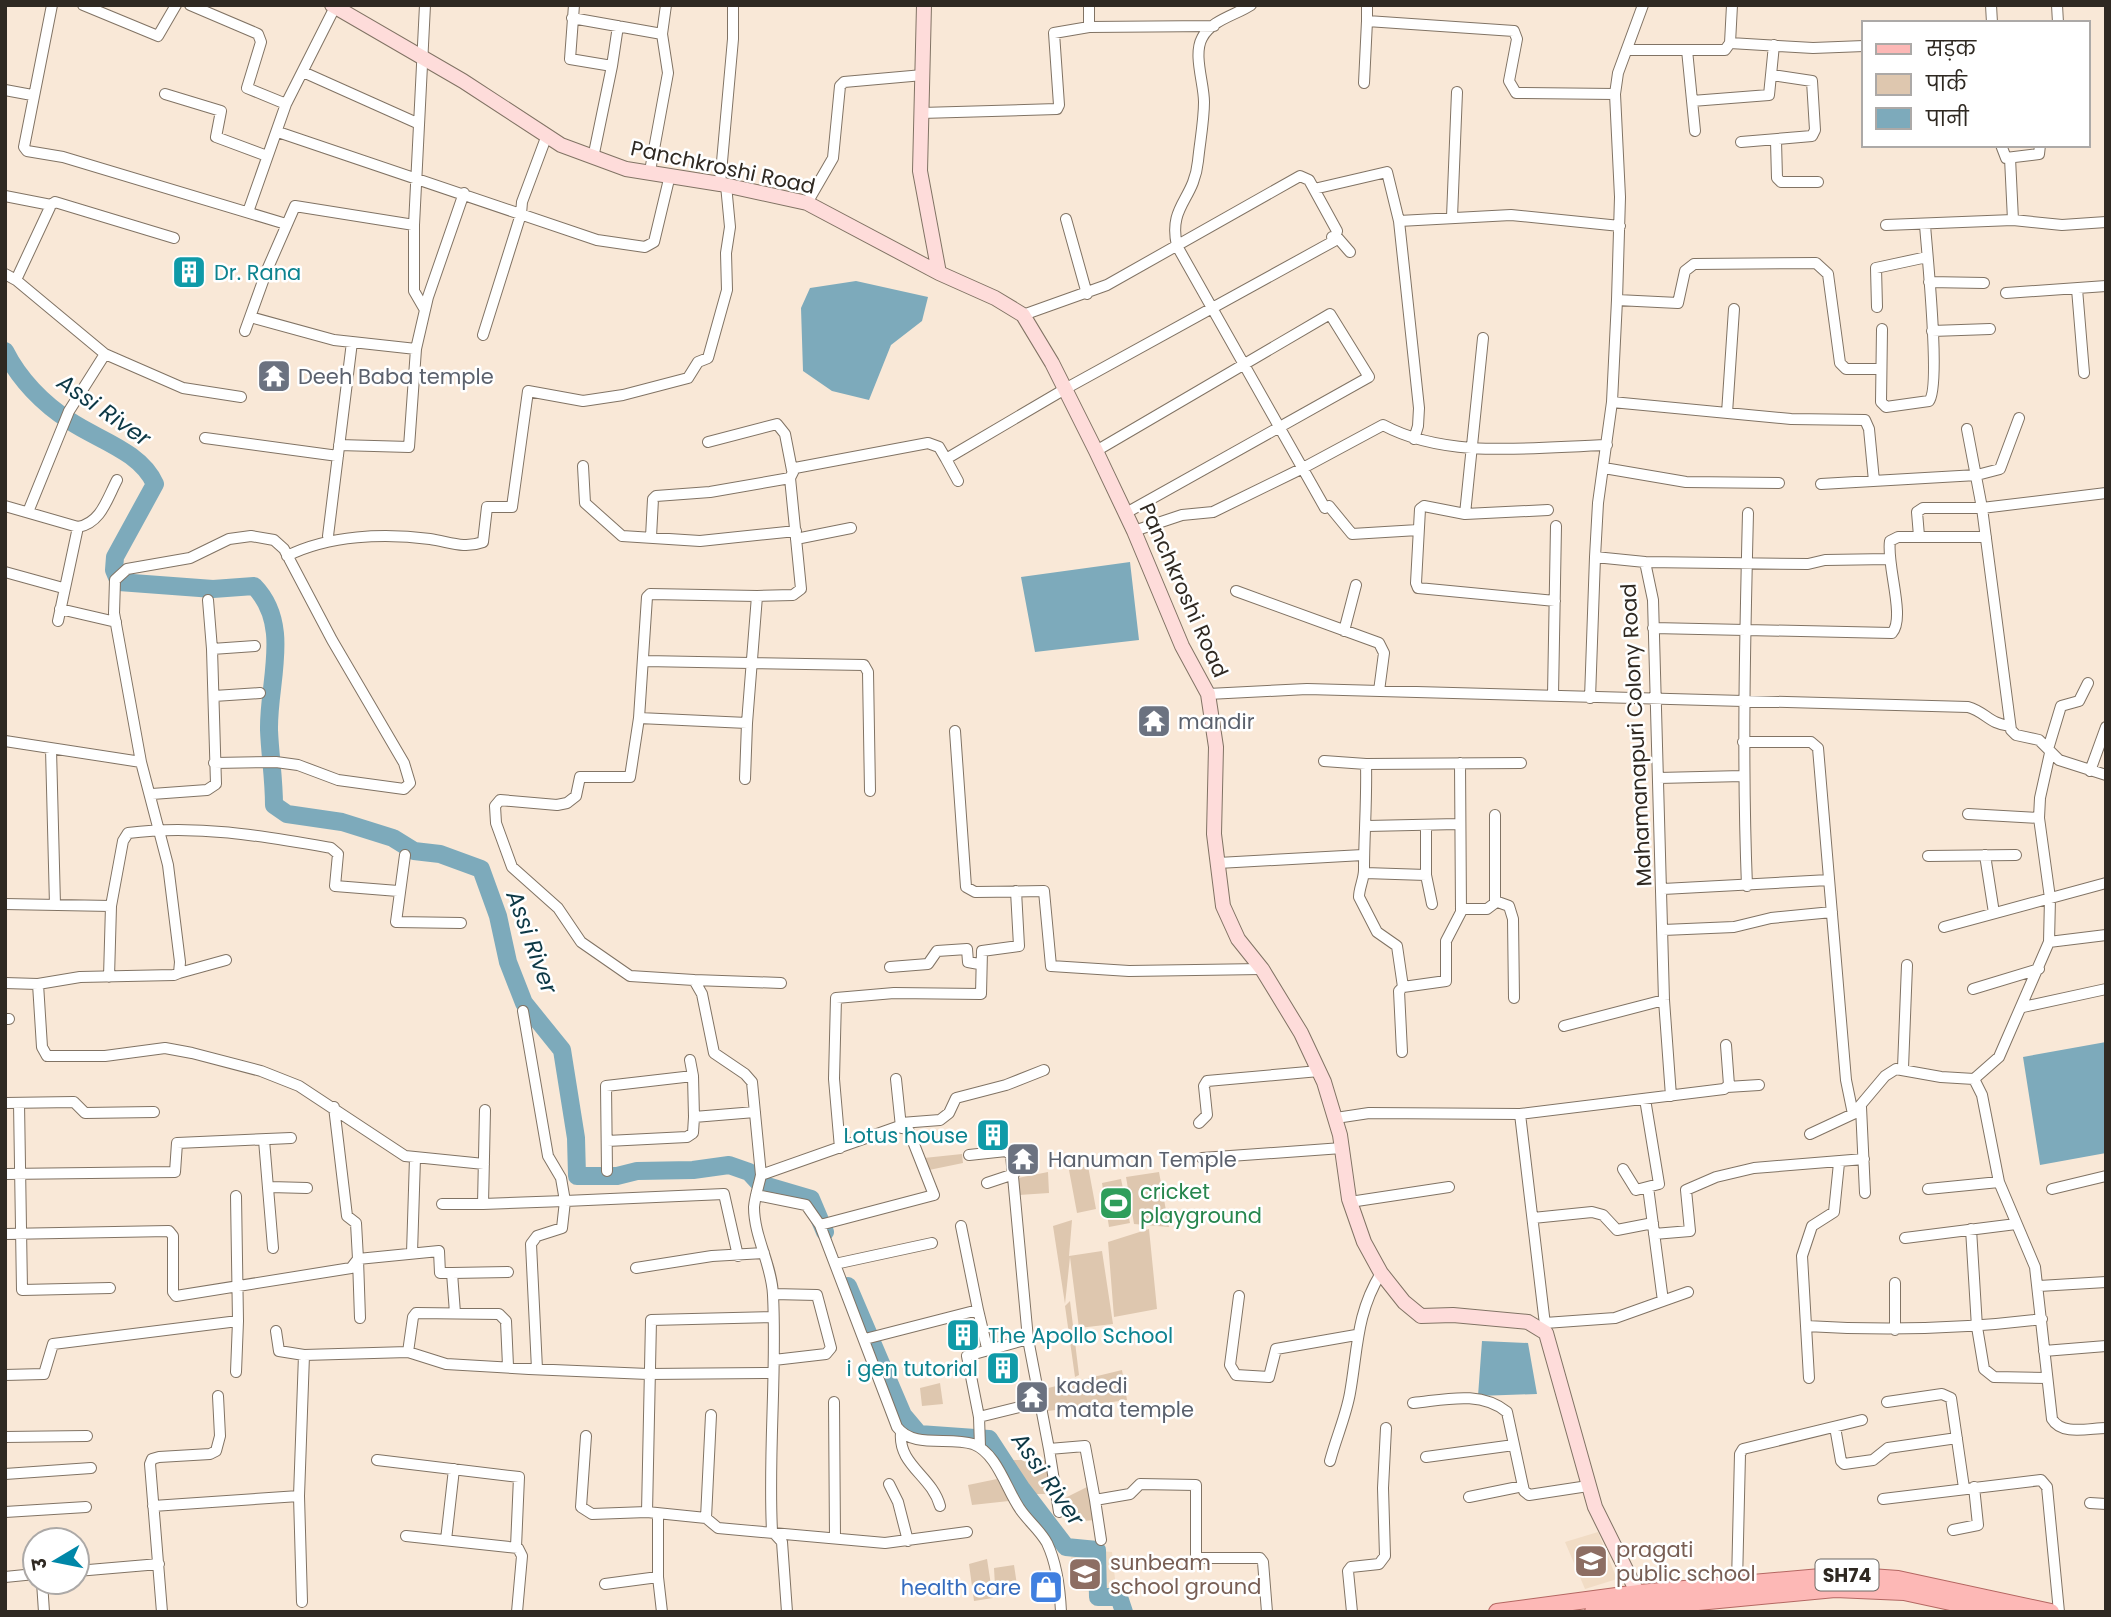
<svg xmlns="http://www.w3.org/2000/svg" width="2111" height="1617" viewBox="0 0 2111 1617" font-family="Poppins,'Noto Sans Devanagari',sans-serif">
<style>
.built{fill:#f1dcc5}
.green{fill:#dec7af}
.water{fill:#7daabb}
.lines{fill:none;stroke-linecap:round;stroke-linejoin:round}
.stream{stroke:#7daabb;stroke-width:2.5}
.river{stroke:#7daabb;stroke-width:18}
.street-casing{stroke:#817364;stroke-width:12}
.secondary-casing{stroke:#817364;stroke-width:16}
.primary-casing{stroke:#b46762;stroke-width:18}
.street{stroke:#fff;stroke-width:10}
.secondary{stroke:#fedcda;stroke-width:14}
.primary{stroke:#fdb8b6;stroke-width:16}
.labels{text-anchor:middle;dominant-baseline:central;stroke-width:5;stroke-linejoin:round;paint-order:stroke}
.shield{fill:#fff;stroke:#6d6964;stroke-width:2}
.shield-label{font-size:19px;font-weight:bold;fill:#2f2922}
.street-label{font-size:21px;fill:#2f2922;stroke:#fff}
.culture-label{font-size:21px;fill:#0d838f;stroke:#fff;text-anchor:start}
.worship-label{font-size:21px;fill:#5b616d;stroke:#fff;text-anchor:start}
.leisure-label{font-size:21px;fill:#27864d;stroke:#fff;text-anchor:start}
.education-label{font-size:21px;fill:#785e54;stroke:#fff;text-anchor:start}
.shop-label{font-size:21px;fill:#366cbe;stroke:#fff;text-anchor:end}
.water-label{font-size:23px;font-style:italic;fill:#0d3845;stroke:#fff}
</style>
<rect width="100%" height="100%" fill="#f9e8d7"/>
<path class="built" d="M1598 1532 1617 1579 1585 1589 1565 1542Z
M1099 1551 1112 1552 1116 1588H1102Z
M1071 1557H1094L1093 1592 1080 1591Z"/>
<path class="green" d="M962 1154 963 1163 929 1170 924 1158Z
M1088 1166 1096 1209 1077 1213 1069 1170Z
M1048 1172 1049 1193 1019 1195 1018 1178Z
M1159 1172 1169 1227 1134 1224 1126 1177Z
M1121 1179 1130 1223 1109 1227 1102 1183Z
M1072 1220 1069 1256 1102 1251 1113 1324 1079 1328 1070 1257 1065 1304 1053 1226Z
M1149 1229 1157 1309 1114 1317 1108 1242Z
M1070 1301 1079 1375 1075 1377 1065 1306Z
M1122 1370 1127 1400 1048 1411 1044 1389Z
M940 1383 943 1404 922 1406 920 1388Z
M1007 1460H1047L1053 1494H1032Z
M997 1479 1009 1501 972 1505 968 1485Z
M1091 1485 1096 1520 1071 1522 1065 1498Z
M987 1559 993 1598 974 1601 969 1564Z
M1014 1565 1017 1585 995 1586 994 1568Z"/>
<path class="water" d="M856 281 928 297 922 321 891 345 869 400 832 391 803 371 801 308 810 288Z
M1130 562 1139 640 1035 652 1021 577Z
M2106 1042V1153L2040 1165 2023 1057Z
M1482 1341 1528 1343 1537 1394 1478 1396Z"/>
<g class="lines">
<path class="stream" d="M1010 1480 1042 1527"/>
<path class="river" d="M5 351C19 379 43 404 70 421 98 440 140 451 155 484L115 557 114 570 119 582 213 589 254 586C292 625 268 681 269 730 270 755 274 779 274 805L287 814 342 822 393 838 414 851 440 854 481 869 498 916 508 962 524 1003 562 1050 576 1138 577 1176H617L637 1171 693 1170 729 1165 749 1172 760 1184 811 1199 825 1232
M848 1286 903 1415 919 1434 989 1439 1021 1488 1066 1547 1097 1550 1098 1597H1119L1124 1612"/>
<g class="street-casing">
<path id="street" d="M52 5 24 147 27 151 63 157 286 224
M83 5 158 36 176 5
M190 5 258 34 261 42 247 88 286 104
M425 5 414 225V291L425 310
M574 5 570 59 612 66 593 158
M1089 5V27L1214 26
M1251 5C1236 15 1211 20 1202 38 1193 55 1204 83 1204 102 1204 121 1200 141 1198 161 1194 201 1168 205 1177 246L1325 508
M1367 5V21L1514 31 1517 39 1509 81 1516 93 1615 94
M1643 5 1618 73 1615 94 1620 197 1617 300 1612 402 1598 503 1595 557 1645 562 1653 600 1664 1000 1671 1096
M1991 5 1992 23
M2057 5 2058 23
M572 18 662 34 666 5
M1730 43 1813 48 1864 46
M1627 50H1725L1730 43 1732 5
M1687 50 1695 131
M612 66 618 26
M303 72 417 123
M1364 83 1367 21
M5 90 32 95
M165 94 221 111 216 137 267 156
M1692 101 1769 95 1774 45
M921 113 1057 109 1059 105 1054 33 1089 27
M278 132 597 240 645 247 654 242 670 175
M1776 141 1777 178 1781 182H1818
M1741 142 1812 136 1815 130 1812 81 1772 75
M2001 145 2006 158 2039 154 2040 145
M650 171 668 73 662 34
M720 184 733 39V5
M1314 189 1387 172 1399 221 1511 215 1620 226
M5 196 51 205
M807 203 833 158 840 86 844 82 923 75
M248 212 286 104 335 7
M1452 217 1457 92
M1066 219 1087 294
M2013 220 2062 225 2106 222
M1399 221 1419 408 1418 426 1414 439
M1886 225 2013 220 2010 158
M1332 237H1337L1350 252
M5 274 16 280 51 205 55 202 174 238
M16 280 105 354 183 388 241 397
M1929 282 1984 283
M2077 289 2084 373
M2006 293 2106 286
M1617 300 1678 303 1685 271 1694 264 1816 263 1828 274 1840 363 1846 369H1881
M1877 307 1876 268 1927 257
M250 317 334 340 416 349
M1882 329 1881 402 1886 407 1929 401C1941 388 1927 252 1925 225
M245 331 267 270 295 206 414 225
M1932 331 1990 329
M483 335 521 214 522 202 547 135
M1483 338 1465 514 1548 510
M1612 402 1791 419 1865 420 1869 429 1874 481
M1727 413 1734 309
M1967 429 1982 508 2011 730 2016 735 2039 740 2059 760 2106 775
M205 438 338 456
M708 442 777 424 785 434 792 470
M339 445 409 447 416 349 428 297 464 193
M1096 451 1330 314 1369 377 1126 513
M946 459 958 481
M583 466 585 503 622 536 700 541 796 531
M1604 468 1686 482 1779 483
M1821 484 1977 475 2000 469 2019 418
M5 506 78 527C101 523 107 499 117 480
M1329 506 1352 534 1418 530
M28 512 69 411 105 354
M1465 514 1424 506 1420 509 1416 583 1418 588 1555 601
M1134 531 1182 515 1213 512 1303 468 1383 425C1448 460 1535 447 1607 445
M328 536 352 342
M1919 536 1917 512 1923 508H1982L2106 493
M651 537 653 499 656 496 710 492 790 478
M796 539 851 528
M287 556C329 535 384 533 430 539 450 542 464 549 483 542L487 507H512L528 391 583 401 623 395 688 378 698 362 708 358 727 290 726 253 730 227 726 185
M1645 562 1808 564 1825 560 1889 559
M5 572 63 588
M1236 591 1379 643 1384 653 1379 691
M60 609 116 622
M58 621 78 527
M1653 628 1892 633C1906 618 1886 564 1890 541L1898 537H1986
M1344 631 1356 585
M212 649 255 646
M645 661 864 665 868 672 870 791
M1208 694 1307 689 1968 707C1986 712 1989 724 2010 726
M1553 695 1556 526
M214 696 260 693
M1590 698 1595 557
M639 718 647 597 650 594 757 596
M955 731 966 887 975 892 1044 891 1051 966 1129 971 1262 969
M5 741 141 762 168 865 180 962 179 973 174 975 80 977 38 984 5 983
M1743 742H1811L1818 748 1846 1080 1853 1114
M51 749 55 905
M2048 749 2061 706 2079 701 2088 683
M1324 761 1366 764 1521 763
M141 762 114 613 115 580 127 569 190 558 229 539 251 536 274 540 284 549 332 640 404 763 410 783 404 789 338 780 298 765 276 762 214 763
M1366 764C1367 800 1364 835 1364 870 1364 879 1359 888 1359 897L1377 932 1397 946 1403 987
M2090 771 2106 727
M1658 778 1743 776
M745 779 747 723
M152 794 207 790 216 784 212 649 208 600
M1968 814 2039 818
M1367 826 1458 824
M1426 826V875L1432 904
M405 855 396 922 461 923
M1985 855 1994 913
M1928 856 2016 855
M1218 863 1363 855
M1365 873 1426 875
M1747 886C1742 761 1745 638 1748 513
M1663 889 1829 880
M1495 901 1509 906 1513 919 1514 998
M5 904 111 906
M1461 909H1487L1495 903V815
M1944 927 2106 883
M1663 930 1734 927 1771 918 1832 912
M2049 942 2106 935
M890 967 928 964 937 951 967 949 968 962 979 964
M179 973 226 960
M109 977 111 906 123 841 128 833C197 824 263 836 331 848L338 854 335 886 398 891
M694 980 781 983
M38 984 42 1047 47 1056H105L165 1048 192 1053 261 1071 299 1086 405 1156 484 1164
M1973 989 2039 969
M2023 1007 2106 989
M523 1011 548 1156 561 1178 565 1201 724 1194 738 1256
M5 1019H9
M1564 1026 1664 1000
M1402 1052 1399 991 1403 987 1446 981V941L1461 912 1460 763
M1903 1068 1907 965
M693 1076 694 1117
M896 1079 901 1127
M1974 1079 1999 1057 2049 942 2050 898 2039 818 2040 798 2050 753
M1727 1087 1759 1085
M5 1103 74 1102 85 1113 154 1112
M19 1103 22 1290 110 1288
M334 1107 347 1216 356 1223 358 1259 439 1251 440 1273H452L455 1313
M1861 1107 1865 1193
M485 1110 483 1204 565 1201 562 1228 537 1236 531 1244 537 1369
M1520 1114 1546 1333
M1336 1118 1369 1113 1520 1114 1724 1089 1729 1085 1726 1045
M901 1123 940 1120 949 1113 956 1098 1006 1085 1044 1070
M1199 1123 1207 1115 1204 1086 1207 1081 1319 1071
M1810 1134 1853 1114 1885 1076 1896 1069 1941 1077 1974 1079 1982 1095 1999 1182 2035 1267 2052 1419C2062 1436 2089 1428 2106 1428
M264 1140 273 1248
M607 1141 687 1137 693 1133 694 1117 755 1112
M840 1148 834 1079 836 998 894 993 981 994 982 951 1019 946 1016 891
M969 1155 1006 1151 1011 1155 1028 1339 1049 1449 1085 1446 1095 1500 1130 1494 1140 1484 1196 1485V1555L1201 1558H1260L1263 1562 1267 1612
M1202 1158 1342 1148
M1623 1169 1636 1190 1659 1184 1645 1099
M607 1171 606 1086 693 1076 690 1060
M5 1174 175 1172 177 1143 291 1138
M761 1175 752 1082 745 1074 714 1053 702 994 694 980 630 976 581 942 558 908 512 867 496 823 495 806 500 800 557 805 567 803 576 796 580 777H630L639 718 747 723 757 596 793 595 801 589 790 478 795 468 928 443 939 447 946 459 1065 389 1334 241 1337 231 1309 180 1300 176 1107 285 1023 315
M987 1183 1014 1174
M270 1187 307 1188
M1648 1187 1663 1301
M1928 1189 1999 1182
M2052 1189 2106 1176
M756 1195 806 1205 820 1225 897 1427C913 1449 949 1436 973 1444 997 1453 1006 1489 1020 1509 1027 1520 1040 1530 1047 1543 1056 1562 1060 1590 1061 1612
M1350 1202 1449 1187
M442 1204H483
M1533 1218 1592 1212 1603 1215 1617 1230 1653 1223
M1971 1229 1977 1327 1984 1369 1994 1377 2047 1378
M5 1234 169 1231 173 1236V1292L176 1296 351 1268 358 1259
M1654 1234 1690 1231 1686 1190 1716 1177 1754 1168 1864 1159
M1905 1238 2016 1224
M412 1253 415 1158
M358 1259 360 1318
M835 1264 932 1243
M636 1268 712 1256 764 1253
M452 1273 508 1272
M2039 1286 2106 1282
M773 1294 817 1295 831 1348 826 1354 774 1360
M1239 1296 1230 1365 1236 1375 1269 1377 1276 1349 1356 1335
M978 1310 987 1348
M1545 1323 1615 1318 1688 1292
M1806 1326C1886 1331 1963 1329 2042 1319
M1895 1330V1283
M276 1331 279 1351 304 1355
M865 1339 978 1310 961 1226
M2044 1351 2106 1346
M408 1352 413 1317 416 1313 499 1314 506 1321 508 1366
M236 1372 238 1321
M5 1375 44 1374 53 1344 238 1321 236 1196
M1809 1378 1802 1256 1812 1226 1834 1212 1839 1163
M834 1402 835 1538
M1887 1402 1942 1394 1951 1398 1964 1488
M1413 1403C1444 1400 1480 1390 1507 1412L1524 1491 1529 1495 1588 1486
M711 1415 706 1518 718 1528 885 1543 967 1532
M979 1417 1040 1402
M1835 1427 1841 1461 1844 1464 1873 1460 1888 1448 1957 1438
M901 1433C898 1465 932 1476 940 1506
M586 1436 581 1507 592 1514 647 1512
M5 1437 87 1436
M980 1447 979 1417 967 1356 1028 1339
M1049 1449 1059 1512
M1426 1457 1514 1445
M377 1460 519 1477 516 1547
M1330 1461C1336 1438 1346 1416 1350 1393 1358 1348 1356 1314 1381 1273
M5 1474 91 1468
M889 1484 898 1502 908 1541
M1469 1497 1523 1486
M1883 1499 2041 1480 2047 1487 2059 1612
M1095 1500 1101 1540
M2090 1503 2106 1504
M153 1506 299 1496
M5 1512 86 1507
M658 1514V1577L662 1612
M706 1518 647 1512 651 1320 773 1317
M1953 1530 1978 1525 1974 1487
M406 1536 518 1548 522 1556 517 1612
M446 1540 454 1469
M77 1571 159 1564
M5 1577 35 1574
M42 1582 44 1612
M1737 1583 1740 1454 1743 1449 1862 1420
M605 1584 658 1577
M302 1602 299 1496 304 1355 408 1352 446 1364 529 1369 648 1374 772 1373
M162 1612 150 1464 152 1459 159 1457 210 1454 216 1451 220 1436 218 1396
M787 1612 782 1542 772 1531C768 1452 777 1374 773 1295 772 1265 754 1237 754 1207 755 1196 759 1185 761 1175L897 1127 908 1129 934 1195 820 1225
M1352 1612 1348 1571 1351 1567 1379 1564 1385 1556 1383 1488 1386 1428"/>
</g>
<g class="secondary-casing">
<path id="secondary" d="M332 5 463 81 561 145 626 169 720 184 807 203 939 273 995 298 1023 315 1052 363 1096 451 1134 531 1182 646 1208 694 1216 747 1214 834 1223 906 1238 939 1262 969 1301 1033 1324 1082 1340 1135 1349 1199 1364 1242 1381 1273 1404 1302 1421 1316 1453 1315 1528 1322 1546 1333 1595 1507 1642 1602
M924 5 920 171 939 273"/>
</g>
<g class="primary-casing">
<path id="primary" d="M1497 1612 1639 1593 1843 1575 1898 1579 2051 1612
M1593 1612 1835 1589 1904 1592 1997 1612"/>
</g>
<use href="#street" class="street"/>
<use href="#secondary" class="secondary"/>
<use href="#primary" class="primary"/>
</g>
<defs>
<g id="building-square" transform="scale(1.75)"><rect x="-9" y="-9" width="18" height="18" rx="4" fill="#0f9aa8" stroke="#fff"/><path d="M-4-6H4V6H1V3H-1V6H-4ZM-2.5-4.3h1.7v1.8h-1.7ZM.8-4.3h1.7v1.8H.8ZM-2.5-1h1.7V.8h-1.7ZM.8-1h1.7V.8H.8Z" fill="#fff"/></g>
<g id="temple-square" transform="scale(1.75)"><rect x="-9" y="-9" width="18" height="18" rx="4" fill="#6b7280" stroke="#fff"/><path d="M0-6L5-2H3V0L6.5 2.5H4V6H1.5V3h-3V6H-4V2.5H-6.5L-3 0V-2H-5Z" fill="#fff"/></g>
<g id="stadium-square" transform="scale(1.75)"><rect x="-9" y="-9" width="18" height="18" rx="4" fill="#2e9e5b" stroke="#fff"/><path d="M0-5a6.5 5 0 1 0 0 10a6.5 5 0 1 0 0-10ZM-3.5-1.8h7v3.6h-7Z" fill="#fff"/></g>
<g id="school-square" transform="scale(1.75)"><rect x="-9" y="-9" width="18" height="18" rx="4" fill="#8d6e63" stroke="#fff"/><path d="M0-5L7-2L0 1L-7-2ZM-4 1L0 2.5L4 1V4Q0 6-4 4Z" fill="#fff"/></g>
<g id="shop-square" transform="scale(1.75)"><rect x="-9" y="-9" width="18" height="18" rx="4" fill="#3f7fe0" stroke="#fff"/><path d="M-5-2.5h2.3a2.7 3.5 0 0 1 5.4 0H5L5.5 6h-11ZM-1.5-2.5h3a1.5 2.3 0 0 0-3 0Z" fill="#fff"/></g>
</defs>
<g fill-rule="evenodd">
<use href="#building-square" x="189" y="272"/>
<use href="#temple-square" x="274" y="376"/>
<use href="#temple-square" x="1154" y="721"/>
<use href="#building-square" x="993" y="1135"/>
<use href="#temple-square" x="1023" y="1159"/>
<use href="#stadium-square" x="1116" y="1203"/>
<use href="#building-square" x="963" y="1335"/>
<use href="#building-square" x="1003" y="1368"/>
<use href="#temple-square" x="1032" y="1397"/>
<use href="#school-square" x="1591" y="1561"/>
<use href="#school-square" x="1085" y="1574"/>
<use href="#shop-square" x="1046" y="1587"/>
</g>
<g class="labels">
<rect class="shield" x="1815.5" y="1559.5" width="63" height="31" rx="5"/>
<g class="shield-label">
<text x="1847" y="1575">SH74</text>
</g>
<g class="street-label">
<text transform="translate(723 167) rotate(12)">Panchkroshi Road</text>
<text transform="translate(1184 590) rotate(66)">Panchkroshi Road</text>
<text transform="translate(1636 735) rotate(-93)">Mahamanapuri Colony Road</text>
</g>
<g class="culture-label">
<text x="214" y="272">Dr. Rana</text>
<text x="968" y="1135" text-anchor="end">Lotus house</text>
<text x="988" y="1335">The Apollo School</text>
<text x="978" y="1368" text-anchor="end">i gen tutorial</text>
</g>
<g class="worship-label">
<text x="298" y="376">Deeh Baba temple</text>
<text x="1178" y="721">mandir</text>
<text x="1048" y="1159">Hanuman Temple</text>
<text x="1056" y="1385">kadedi<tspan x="1056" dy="24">mata temple</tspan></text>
</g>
<g class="leisure-label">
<text x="1140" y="1191">cricket<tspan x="1140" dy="24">playground</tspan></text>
</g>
<g class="education-label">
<text x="1616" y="1549">pragati<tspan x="1616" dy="24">public school</tspan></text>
<text x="1110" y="1562">sunbeam<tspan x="1110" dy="24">school ground</tspan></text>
</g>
<g class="shop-label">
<text x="1021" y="1587">health care</text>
</g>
<g class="water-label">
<text transform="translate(104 410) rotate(35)">Assi River</text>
<text transform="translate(532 942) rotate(70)">Assi River</text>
<text transform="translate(1048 1479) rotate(55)">Assi River</text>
</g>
</g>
<rect width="2111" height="1617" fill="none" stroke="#2f2922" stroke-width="14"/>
<rect x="1862" y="21" width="228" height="126" fill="#ffffff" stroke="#aca9a7" stroke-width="2"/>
<rect x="1876" y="44" width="35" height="10" fill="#fdb8b6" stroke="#aca9a7" stroke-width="2"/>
<text x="1926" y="56" font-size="21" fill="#2f2922">सड़क</text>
<rect x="1876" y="74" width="35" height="21" fill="#dec7af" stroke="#aca9a7" stroke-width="2"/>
<text x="1926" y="91" font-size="21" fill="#2f2922">पार्क</text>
<rect x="1876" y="108" width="35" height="21" fill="#7daabb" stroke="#aca9a7" stroke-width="2"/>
<text x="1926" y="126" font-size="21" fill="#2f2922">पानी</text>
<g transform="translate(56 1561) rotate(260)"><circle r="33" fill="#ffffff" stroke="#aca9a7" stroke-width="2"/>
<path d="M0-5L12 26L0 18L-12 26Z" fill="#0087a8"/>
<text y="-10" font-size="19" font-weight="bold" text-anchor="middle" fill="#2f2922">उ</text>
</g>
</svg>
